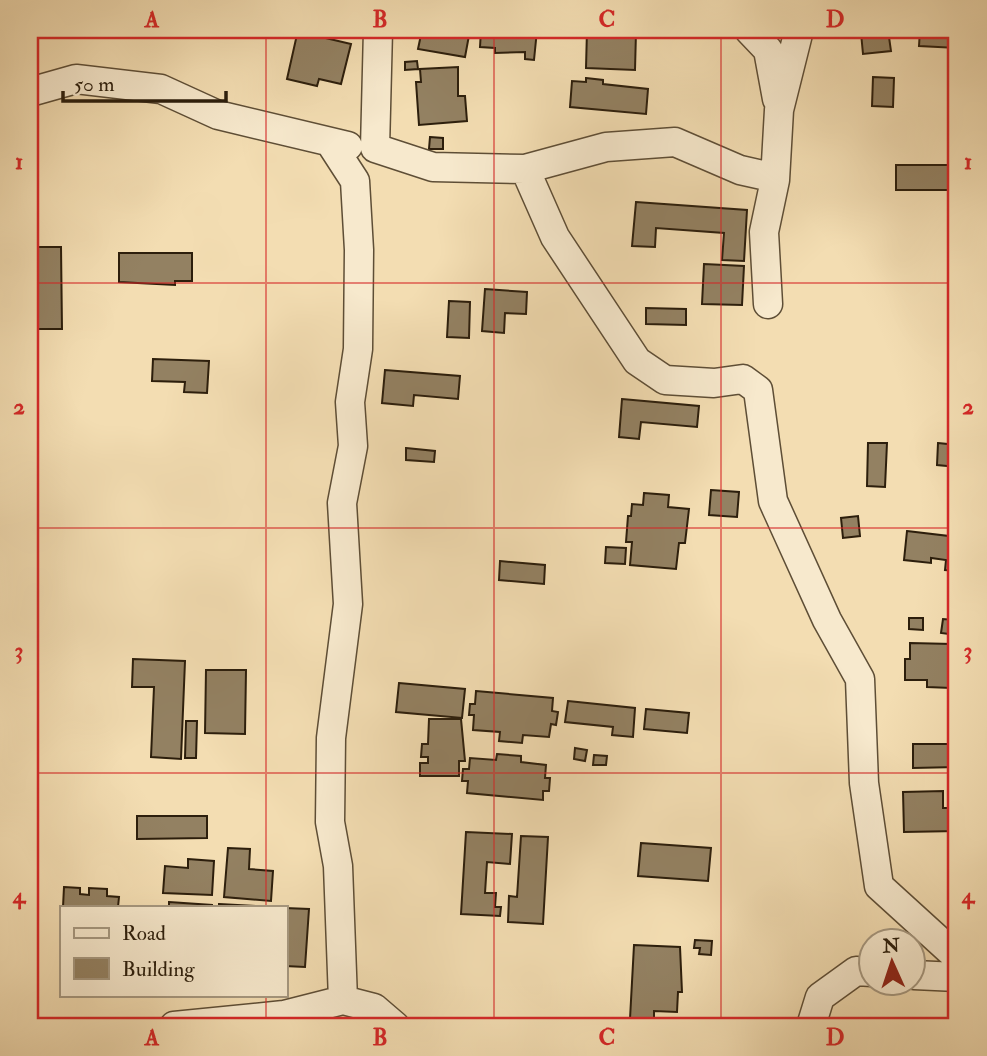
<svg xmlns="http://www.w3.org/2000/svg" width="987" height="1056" viewBox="0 0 987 1056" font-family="'IM FELL Double Pica',serif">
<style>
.building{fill:#938162;stroke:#2c1e0c;stroke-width:2}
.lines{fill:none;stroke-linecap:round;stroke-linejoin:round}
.minor-casing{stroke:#5e4e36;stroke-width:31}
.minor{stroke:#f7e9cd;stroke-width:28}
.grid{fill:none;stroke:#d62828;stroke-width:2;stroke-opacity:0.55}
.neatline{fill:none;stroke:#d62828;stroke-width:2.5}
.grid-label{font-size:23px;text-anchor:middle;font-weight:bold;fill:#d62828}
</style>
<rect width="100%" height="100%" fill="#f3ddb2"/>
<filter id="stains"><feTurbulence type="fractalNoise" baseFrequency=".00286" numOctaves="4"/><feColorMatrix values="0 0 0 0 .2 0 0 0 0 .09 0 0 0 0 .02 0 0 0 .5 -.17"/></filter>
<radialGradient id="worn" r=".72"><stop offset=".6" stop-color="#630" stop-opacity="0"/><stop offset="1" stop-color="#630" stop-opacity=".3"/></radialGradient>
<path class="building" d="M298 30 318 32 317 36 351 44 341 84 319 79 317 86 287 79Z
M422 30H470L465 57 418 49Z
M481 30H537L534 60 525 59V52L495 53V48L480 47Z
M587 30 636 32 635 70 586 68Z
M888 30 891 51 863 54 861 33Z
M920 30H957V48L919 46Z
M417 61 418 69 405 70V62Z
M458 67V96H465L467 121 419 125 416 82H421L420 69Z
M873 77 894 78 893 107 872 106Z
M586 78 603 80V84L648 89 646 114 570 107 572 81 586 82Z
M430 137 443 138V149H429Z
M896 165H957V190H896Z
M636 202 747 210 744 261 722 260 724 233 656 228 655 247 632 246Z
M30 247H61L62 329H30Z
M119 253H192V281H175V285L119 282Z
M704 264 744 266 742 305 702 304Z
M485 289 527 292 526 314 505 313 504 333 482 331Z
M449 301 470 302 469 338 447 337Z
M646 308 686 309V325L646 324Z
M153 359 209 361 207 393 184 392 185 382 152 381Z
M385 370 460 376 458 399 414 395 413 406 382 403Z
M622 399 699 406 697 427 641 422 639 439 619 437Z
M868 443H887L885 487 867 486Z
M938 443 957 445V467L937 465Z
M406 448 435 451 434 462 406 460Z
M711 490 739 492 737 517 709 515Z
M644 493 669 495 668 507 689 509 685 543H679L676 569 630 565 632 542H626L628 516H631L632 504 643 505Z
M858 516 860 536 843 538 841 518Z
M907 531 957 537V571L945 570 946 560 931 558V563L904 560Z
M30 547H38V575H30Z
M606 547 626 548 625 564 605 563Z
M500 561 545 565 544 584 499 580Z
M957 603V635L941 633 943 619 955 620Z
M909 618H923V630L909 629Z
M910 643 952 644 951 688 927 687V680H905V659H910Z
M133 659 185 661 181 759 151 757 154 687H132Z
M206 670H246L245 734 205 733Z
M399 683 465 689 462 718 396 712Z
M476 691 553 698 552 711 558 712 556 725 551 724 549 737 523 735 522 743 499 741 500 732 473 730 474 715H469L470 704H475Z
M568 701 635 708 633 737 612 735 613 727 565 722Z
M646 709 689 713 687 733 644 729Z
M429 719H461L465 761H459V776H420V763H428V757H421L422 744H428Z
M186 721H197L196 758H185Z
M913 744H957V767L913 768Z
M575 748 587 750 585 761 574 759Z
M497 754 521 756V762L546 765 545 778H550L549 791H543V800L467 793 468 781H462L463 769H469L470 758 496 760Z
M594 755 607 756 606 765H593Z
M943 791V808H957V831L904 832 903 792Z
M137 816H207V838L137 839Z
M466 832 512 834 510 864 487 862 485 893H496L495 907H501L500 916 461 914Z
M521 836 548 837 543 924 508 922 509 896 517 897Z
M641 843 711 848 708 881 638 876Z
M228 848 250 849 249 869 273 871 271 901 224 897Z
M188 859 214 861 212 895 163 893 165 866 188 868Z
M64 887 80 888V894L89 895V888L107 889V896L119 897 118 907H63Z
M169 902 212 905V907H169Z
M219 904 273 907H219Z
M285 908 309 909 305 967 285 966Z
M695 940 712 941 711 955 699 954 700 948H694Z
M634 945 680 947 682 992H678L677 1012 654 1011V1020L630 1019Z
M954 998H957V1026H952Z"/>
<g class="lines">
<g class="minor-casing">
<path id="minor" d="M378 30 375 148 433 167 525 169 555 237 637 361 665 380 714 383 743 379 758 390 773 501 827 620 860 679 864 783 879 886 957 957
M749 30 768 50 777 99
M30 92 76 79 161 89 218 115 348 146
M331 144 355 181 359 250 358 349 350 402 353 446 342 503 348 604 331 738 330 822 338 866 343 1000
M525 169 606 147 675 142 740 170 767 176
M768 304 764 232 775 180 779 110 799 30
M914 975 957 977
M174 1026 284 1015 343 1000 374 1008 395 1026
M811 1026 820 997 856 971 872 972"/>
</g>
<use href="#minor" class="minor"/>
</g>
<path class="grid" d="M266 30V907M494 30V1026M721 30V1026M30 283H957M30 528H957M30 773H957M266 995V1026"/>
<rect width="987" height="1056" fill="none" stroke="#f3ddb2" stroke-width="77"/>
<rect x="60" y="906" width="228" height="91" fill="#f7e9cd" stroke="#a69880" stroke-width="2"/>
<rect x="74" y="928" width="35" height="10" fill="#f7e9cd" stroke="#a69880" stroke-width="2"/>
<text x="122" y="940" font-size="21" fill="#2c1e0c">Road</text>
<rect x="74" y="958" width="35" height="21" fill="#938162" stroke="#a69880" stroke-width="2"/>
<text x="122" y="976" font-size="21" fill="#2c1e0c">Building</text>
<g transform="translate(892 962) rotate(357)"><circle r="33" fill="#f7e9cd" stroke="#a69880" stroke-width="2"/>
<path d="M0-5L12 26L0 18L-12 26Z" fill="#8f2418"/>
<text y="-10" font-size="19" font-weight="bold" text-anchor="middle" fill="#2c1e0c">N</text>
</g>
<path d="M63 91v10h163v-10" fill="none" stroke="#2c1e0c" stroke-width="3.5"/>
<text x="74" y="91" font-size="21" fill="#2c1e0c" stroke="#f7e9cd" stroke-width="5" paint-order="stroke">50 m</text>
<rect x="38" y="38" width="910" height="980" class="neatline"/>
<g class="grid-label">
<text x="152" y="27">A</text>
<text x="380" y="27">B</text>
<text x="607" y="27">C</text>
<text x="835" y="27">D</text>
<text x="19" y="169">1</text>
<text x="968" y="169">1</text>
<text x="19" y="414">2</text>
<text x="968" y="414">2</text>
<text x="19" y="658">3</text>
<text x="968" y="658">3</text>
<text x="19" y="903">4</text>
<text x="968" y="903">4</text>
<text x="152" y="1045">A</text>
<text x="380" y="1045">B</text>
<text x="607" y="1045">C</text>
<text x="835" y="1045">D</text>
</g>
<rect width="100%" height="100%" filter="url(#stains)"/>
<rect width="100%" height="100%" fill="url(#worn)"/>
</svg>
